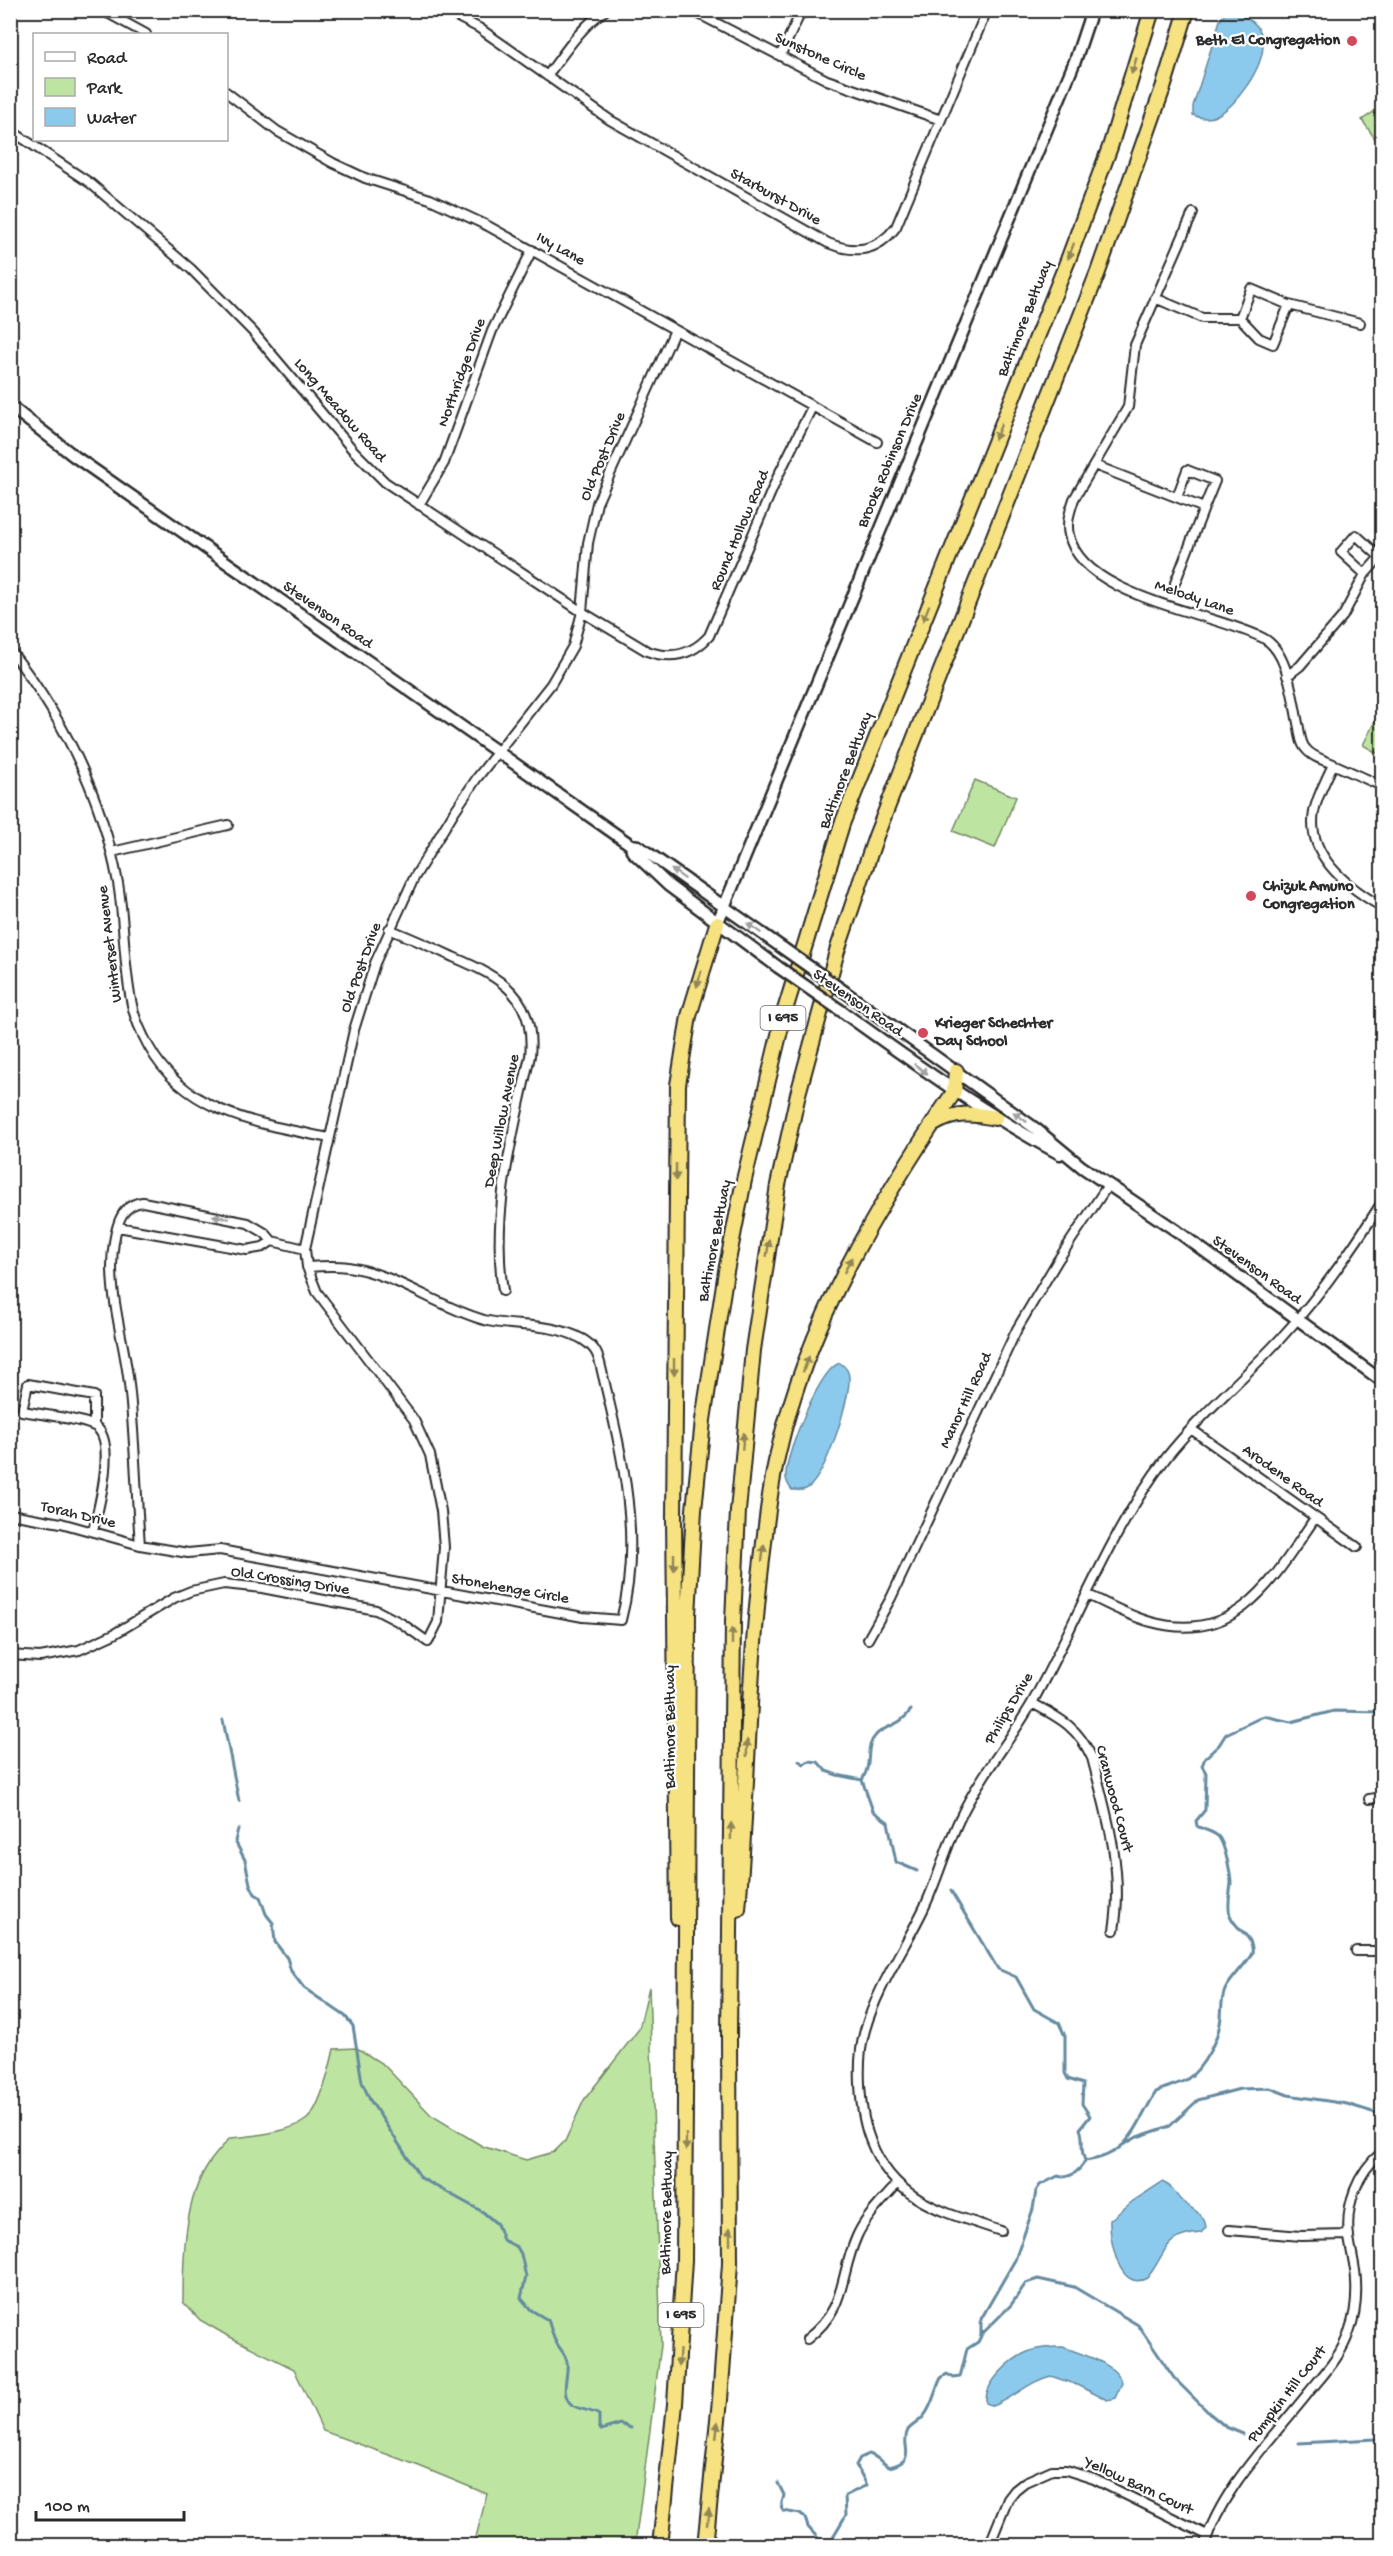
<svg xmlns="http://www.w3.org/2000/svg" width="1393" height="2556" viewBox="0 0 1393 2556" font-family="'Gochi Hand',sans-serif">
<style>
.green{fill:#bde5a1;stroke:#748866;stroke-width:1.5}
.water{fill:#8ccaed;stroke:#658a9f;stroke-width:1.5}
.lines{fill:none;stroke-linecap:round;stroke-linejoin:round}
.stream{stroke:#658a9f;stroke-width:3}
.street-casing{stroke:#2b2b2b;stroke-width:12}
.secondary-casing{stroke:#2b2b2b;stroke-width:15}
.highway-casing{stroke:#2b2b2b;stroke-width:18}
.street{stroke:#fff;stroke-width:8}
.secondary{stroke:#fff;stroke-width:10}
.highway{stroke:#f6e281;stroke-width:14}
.secondary-bridge-casing{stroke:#2b2b2b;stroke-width:15;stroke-linecap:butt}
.secondary-bridge{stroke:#fff;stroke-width:10}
.oneway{fill:#908656}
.oneway2{fill:#a0a0a0}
.poi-dot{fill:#d1495b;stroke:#fff;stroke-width:2}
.labels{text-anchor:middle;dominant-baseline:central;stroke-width:4.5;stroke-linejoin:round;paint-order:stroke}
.shield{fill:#fff;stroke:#6b6b6b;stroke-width:1.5}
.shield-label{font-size:15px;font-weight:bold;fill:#2b2b2b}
.poi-label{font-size:16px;font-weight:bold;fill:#2b2b2b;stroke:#fff;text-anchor:start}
.street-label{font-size:16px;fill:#2b2b2b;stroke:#fff}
</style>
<rect width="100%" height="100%" fill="#fff"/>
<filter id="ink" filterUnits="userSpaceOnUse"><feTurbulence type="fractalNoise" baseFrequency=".0167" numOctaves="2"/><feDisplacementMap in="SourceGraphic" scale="12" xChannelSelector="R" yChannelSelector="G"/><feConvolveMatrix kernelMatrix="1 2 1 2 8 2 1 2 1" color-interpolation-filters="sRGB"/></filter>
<g filter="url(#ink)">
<path class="green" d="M1382 106V145L1380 146 1362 120Z
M1382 707V756L1363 745Z
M975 780 1016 797 995 848 953 831Z
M649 1987 661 2345 635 2545H474L487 2494 419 2466 323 2431 294 2369 226 2335 200 2320 183 2302C183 2259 184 2199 209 2163 215 2154 223 2146 230 2138 251 2136 290 2133 307 2119 321 2107 330 2067 334 2049L357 2048 384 2065 431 2115 482 2146 526 2160 554 2152 565 2141 584 2100 639 2029Z"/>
<path class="water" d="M1226 12C1273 19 1269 52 1248 84 1240 95 1232 107 1219 114 1211 119 1201 119 1193 115V106L1220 20Z
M840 1363C846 1367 849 1371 849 1378 850 1400 825 1479 806 1489 801 1491 796 1490 792 1490 788 1485 785 1479 786 1473 787 1452 820 1368 840 1363Z
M1162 2182C1176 2188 1173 2194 1183 2202 1193 2210 1204 2213 1206 2227L1201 2233C1161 2236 1168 2252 1147 2278 1119 2294 1109 2238 1110 2220L1133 2201Z
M1063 2347C1083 2355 1115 2362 1122 2383L1115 2398 1107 2400 1077 2385 1051 2376C1029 2381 1014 2398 993 2406L986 2403C984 2382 1012 2358 1030 2351 1041 2347 1052 2347 1063 2347Z"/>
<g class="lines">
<path class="stream" d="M223 1720 239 1801
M799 1761 804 1764 809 1761 818 1762 826 1771 837 1775 862 1780
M862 1780 873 1811 888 1822 896 1862 917 1871
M862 1780C874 1761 863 1749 876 1735 886 1724 898 1728 911 1710
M238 1829 235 1841 245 1860 250 1884 255 1894 260 1897 266 1914 273 1923 275 1942 287 1958 291 1971 304 1988 345 2016 353 2026 362 2082 370 2100 421 2178 483 2212 497 2224 503 2240 517 2247 521 2254 526 2277 521 2298 531 2310 548 2320C551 2327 552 2336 556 2342 560 2350 565 2352 567 2362 569 2375 560 2391 570 2403 577 2411 591 2409 599 2415V2426L601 2430 621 2424 631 2428
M951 1891 998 1969 1016 1977 1034 2009 1059 2023 1065 2036V2073L1068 2079 1083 2084 1082 2104 1090 2116 1080 2129C1085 2140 1079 2149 1085 2160
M1125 2144 1137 2137 1170 2126 1198 2100 1240 2089 1270 2088 1288 2095 1347 2104 1382 2115
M982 2334 1011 2305 1026 2283 1038 2279 1074 2287 1138 2325 1174 2378 1209 2413 1226 2427 1243 2434
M1299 2443 1375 2439
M778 2483 784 2495 782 2503 783 2511 800 2514 805 2518 808 2527 825 2546
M832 2546 834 2535 846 2515 845 2496 867 2485 856 2465 860 2458 869 2454C877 2456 882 2463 889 2467 920 2460 899 2446 908 2430 912 2425 919 2422 923 2417 932 2408 935 2389 941 2378L947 2374 954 2378 960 2377 967 2349 978 2342 981 2336V2319L1015 2260 1033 2209 1036 2191 1040 2185 1058 2176C1070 2180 1080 2170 1085 2161 1131 2155 1135 2126 1156 2092 1166 2087 1176 2085 1186 2080 1204 2068 1219 2038 1221 2017 1222 2007 1221 1999 1225 1990 1230 1979 1250 1960 1252 1953 1255 1936 1235 1930 1230 1915 1227 1906 1230 1893 1231 1883 1231 1874 1225 1847 1220 1839 1217 1832 1203 1830 1197 1826L1196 1821 1205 1810 1206 1773 1202 1766 1205 1758 1219 1745 1226 1734 1264 1716 1291 1722 1334 1711 1382 1712"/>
<g class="street-casing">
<path id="street" d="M102 10 146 34
M444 10 479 28 610 120 828 243C855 254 877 252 896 227L987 10
M691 10 827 80 941 120
M780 56 802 10
M547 76C565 52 581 26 606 10
M226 92 277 131 333 163 365 178 430 199 488 226 877 442
M10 130 90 183 191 269 253 332 353 450 385 482 582 612 647 651C672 660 692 655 709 636L778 476 812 407
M1193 213 1135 345 1128 407 1074 499C1070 511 1066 523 1069 535 1083 598 1212 612 1263 638 1289 651 1293 702 1299 728 1300 735 1301 744 1306 749 1312 757 1324 760 1333 764 1327 779 1317 795 1314 812 1306 856 1349 888 1382 907
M1155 298 1202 318H1240L1251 289 1289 305 1273 344 1259 338 1240 318
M1289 305 1360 323
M1094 465 1204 508 1175 583
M1177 497 1187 470 1215 481 1204 508
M419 505 444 463 492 331 532 250
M10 650C64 719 102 796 118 883 125 924 123 965 132 1005 135 1020 142 1034 149 1047 186 1114 261 1124 329 1138
M1287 676 1300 666 1343 616 1365 574 1380 557 1356 535 1341 552 1365 574
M1333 764 1382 786
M112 852 228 825
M389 929C411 938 432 947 453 957 501 977 536 997 530 1056 513 1134 491 1211 503 1291
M118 1227 247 1250 263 1247 272 1241
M1191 1429 1357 1547
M10 1514 61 1523 140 1545 188 1553 220 1550 583 1617 621 1620C644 1534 620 1447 600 1363 597 1351 592 1345 582 1339 551 1322 516 1328 484 1320 437 1307 397 1274 348 1267 334 1265 321 1266 307 1267
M93 1531C98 1510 117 1442 96 1427 84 1419 39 1414 22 1411L28 1384 94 1396V1426
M140 1545C136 1491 135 1437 129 1384 124 1338 106 1288 114 1242 117 1223 122 1204 143 1202L248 1223 265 1233 272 1241 305 1249
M1088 1595C1108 1604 1129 1616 1151 1622 1238 1646 1274 1578 1315 1518
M868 1639 891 1598 1017 1329 1058 1260 1108 1185
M10 1655 40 1657 79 1650 114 1634 174 1598 191 1591 224 1584 262 1588 376 1610 401 1623 428 1642 438 1622 444 1547 441 1511 430 1455 414 1420 317 1292 307 1267 305 1249 354 1030 375 963 414 878 454 812 477 778 551 684 573 646 582 612 588 543 597 503 675 330
M1032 1703C1060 1718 1078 1727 1092 1758 1107 1814 1124 1872 1114 1930
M1369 1799 1382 1797
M1356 1951H1382
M1229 2230 1301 2236 1349 2235
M1001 2231C945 2212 895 2203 871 2142 859 2113 856 2060 865 2030 877 1988 904 1949 923 1910 938 1880 946 1846 961 1816 980 1776 1010 1741 1032 1703 1076 1624 1111 1529 1166 1458 1200 1415 1243 1379 1280 1339 1318 1298 1352 1250 1382 1202
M807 2339C848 2307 838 2279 857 2236 866 2216 883 2201 897 2184
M989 2546 1008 2499 1015 2490 1025 2482 1052 2470H1066L1094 2479 1207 2535
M1204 2546C1222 2487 1272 2439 1309 2392 1324 2374 1342 2355 1349 2332 1355 2316 1357 2299 1356 2282 1356 2268 1351 2252 1349 2237 1345 2205 1357 2173 1382 2152"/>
</g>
<g class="secondary-casing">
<path id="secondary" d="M10 406 74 456 631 845 638 846 784 949
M631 845 632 851 669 886 778 967
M717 924 1075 61 1092 10
M845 992 1036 1129 1082 1167 1177 1231 1382 1381
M840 1010C912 1062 982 1112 1060 1154"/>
</g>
<g class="highway-casing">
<path id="highway" d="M934 1124C955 1112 971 1113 995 1118
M738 1909C748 1789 748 1670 763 1551 767 1518 770 1485 778 1453 808 1320 879 1203 954 1092L956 1071
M678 1918 674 1517 678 1085 689 1016 717 924
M660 2546 675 2404 684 2260 688 1615 694 1510 703 1420 726 1271 744 1180 785 1010 842 824 1068 260 1110 147 1152 10
M705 2546 720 2400 730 2264 729 2036 733 1621 738 1511 753 1350 778 1185 798 1094 837 951 876 836 1098 272 1164 85 1187 10"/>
</g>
<use href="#street" class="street"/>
<use href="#secondary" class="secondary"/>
<use href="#highway" class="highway"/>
<g class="secondary-bridge-casing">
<path id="secondary-bridge" d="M784 949 845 992
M778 967 840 1010"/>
</g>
<use href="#secondary-bridge" class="secondary-bridge"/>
</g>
<defs><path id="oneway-solid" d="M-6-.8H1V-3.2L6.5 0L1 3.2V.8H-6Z" transform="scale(1.5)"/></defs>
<g class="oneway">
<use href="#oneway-solid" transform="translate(1134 66) rotate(107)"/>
<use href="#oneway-solid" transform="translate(1071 251) rotate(110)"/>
<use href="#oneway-solid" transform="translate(998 432) rotate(112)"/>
<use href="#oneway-solid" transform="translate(926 613) rotate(112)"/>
<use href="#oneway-solid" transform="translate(699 979) rotate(106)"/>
<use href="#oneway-solid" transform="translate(676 1172) rotate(90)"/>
<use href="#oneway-solid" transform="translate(768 1248) rotate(-81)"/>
<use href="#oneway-solid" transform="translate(848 1265) rotate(-63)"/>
<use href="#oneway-solid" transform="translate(806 1364) rotate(-69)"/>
<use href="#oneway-solid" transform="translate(674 1367) rotate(90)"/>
<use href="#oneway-solid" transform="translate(743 1441) rotate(-85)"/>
<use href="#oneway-solid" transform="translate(763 1553) rotate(-83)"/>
<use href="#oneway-solid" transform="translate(674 1562) rotate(90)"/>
<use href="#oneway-solid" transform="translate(732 1636) rotate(-90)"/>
<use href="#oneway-solid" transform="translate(747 1748) rotate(-89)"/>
<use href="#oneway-solid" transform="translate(731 1831) rotate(-89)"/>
<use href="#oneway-solid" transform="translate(686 2142) rotate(90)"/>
<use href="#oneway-solid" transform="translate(730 2236) rotate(-90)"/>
<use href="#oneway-solid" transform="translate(679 2358) rotate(94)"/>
<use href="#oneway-solid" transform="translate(717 2430) rotate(-84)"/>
<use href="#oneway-solid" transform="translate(708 2517) rotate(-83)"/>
</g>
<g class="oneway2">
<use href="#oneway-solid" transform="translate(678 874) rotate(-145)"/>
<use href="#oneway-solid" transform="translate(754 928) rotate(-145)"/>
<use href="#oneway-solid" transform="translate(921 1069) rotate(36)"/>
<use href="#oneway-solid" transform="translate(1020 1117) rotate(-144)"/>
<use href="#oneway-solid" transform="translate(221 1217) rotate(-169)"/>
</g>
</g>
<g class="poi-dot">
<circle cx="1352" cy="41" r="6"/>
<circle cx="1251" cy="896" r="6"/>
<circle cx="923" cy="1033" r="6"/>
</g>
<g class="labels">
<g class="shield">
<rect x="760.5" y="1006" width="45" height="24" rx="4.5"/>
<rect x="658.5" y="2303" width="45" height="24" rx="4.5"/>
</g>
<g class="shield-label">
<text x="783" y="1018">I 695</text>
<text x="681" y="2315">I 695</text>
</g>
<g class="poi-label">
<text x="1340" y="41" text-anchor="end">Beth El Congregation</text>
<text x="1263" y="887">Chizuk Amuno<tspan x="1263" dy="18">Congregation</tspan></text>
<text x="935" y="1024">Krieger Schechter<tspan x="935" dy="18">Day School</tspan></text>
</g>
<g class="street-label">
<text transform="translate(820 58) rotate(24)">Sunstone Circle</text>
<text transform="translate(775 198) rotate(29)">Starburst Drive</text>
<text transform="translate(560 250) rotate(29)">Ivy Lane</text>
<text transform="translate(1026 319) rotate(-68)">Baltimore Beltway</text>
<text transform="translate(463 373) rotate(-70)">Northridge Drive</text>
<text transform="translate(339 411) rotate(49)">Long Meadow Road</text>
<text transform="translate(604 457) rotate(-67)">Old Post Drive</text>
<text transform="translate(891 461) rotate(-67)">Brooks Robinson Drive</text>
<text transform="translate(741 531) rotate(-67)">Round Hollow Road</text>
<text transform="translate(1194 599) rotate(19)">Melody Lane</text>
<text transform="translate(327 616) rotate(35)">Stevenson Road</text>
<text transform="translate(847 771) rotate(-69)">Baltimore Beltway</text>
<text transform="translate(111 944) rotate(-97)">Winterset Avenue</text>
<text transform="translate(362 968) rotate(-70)">Old Post Drive</text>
<text transform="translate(857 1004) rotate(35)">Stevenson Road</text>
<text transform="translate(503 1121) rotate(-79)">Deep Willow Avenue</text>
<text transform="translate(716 1241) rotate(-79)">Baltimore Beltway</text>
<text transform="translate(1256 1271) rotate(36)">Stevenson Road</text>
<text transform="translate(967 1401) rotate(-65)">Manor Hill Road</text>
<text transform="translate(1282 1477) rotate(36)">Arodene Road</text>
<text transform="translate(78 1516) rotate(13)">Torah Drive</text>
<text transform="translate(290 1582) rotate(9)">Old Crossing Drive</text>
<text transform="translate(510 1590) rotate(10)">Stonehenge Circle</text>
<text transform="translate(1010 1709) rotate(-59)">Philips Drive</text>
<text transform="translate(671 1727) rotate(-90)">Baltimore Beltway</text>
<text transform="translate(1113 1799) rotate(75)">Cranwood Court</text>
<text transform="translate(668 2213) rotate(-89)">Baltimore Beltway</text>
<text transform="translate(1288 2395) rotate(-52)">Pumpkin Hill Court</text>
<text transform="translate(1138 2487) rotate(25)">Yellow Barn Court</text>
</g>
</g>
<rect width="1393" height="2556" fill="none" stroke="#fff" stroke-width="36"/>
<rect x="18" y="18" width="1357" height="2520" fill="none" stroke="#2b2b2b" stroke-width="2" filter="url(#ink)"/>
<rect x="33" y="33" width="195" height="108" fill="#ffffff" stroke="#aaaaaa" stroke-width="1.5"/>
<rect x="45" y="52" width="30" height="9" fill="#ffffff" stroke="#aaaaaa" stroke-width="1.5"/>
<text x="87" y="63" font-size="18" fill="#2b2b2b">Road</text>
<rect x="45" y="78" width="30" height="18" fill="#bde5a1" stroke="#aaaaaa" stroke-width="1.5"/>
<text x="87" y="93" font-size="18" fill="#2b2b2b">Park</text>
<rect x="45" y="108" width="30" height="18" fill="#8ccaed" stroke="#aaaaaa" stroke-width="1.5"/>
<text x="87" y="123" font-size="18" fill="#2b2b2b">Water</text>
<path d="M36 2511v9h148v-9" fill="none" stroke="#2b2b2b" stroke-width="3"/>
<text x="45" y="2511" font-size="18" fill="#2b2b2b" stroke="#ffffff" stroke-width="4.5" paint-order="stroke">100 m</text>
</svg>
